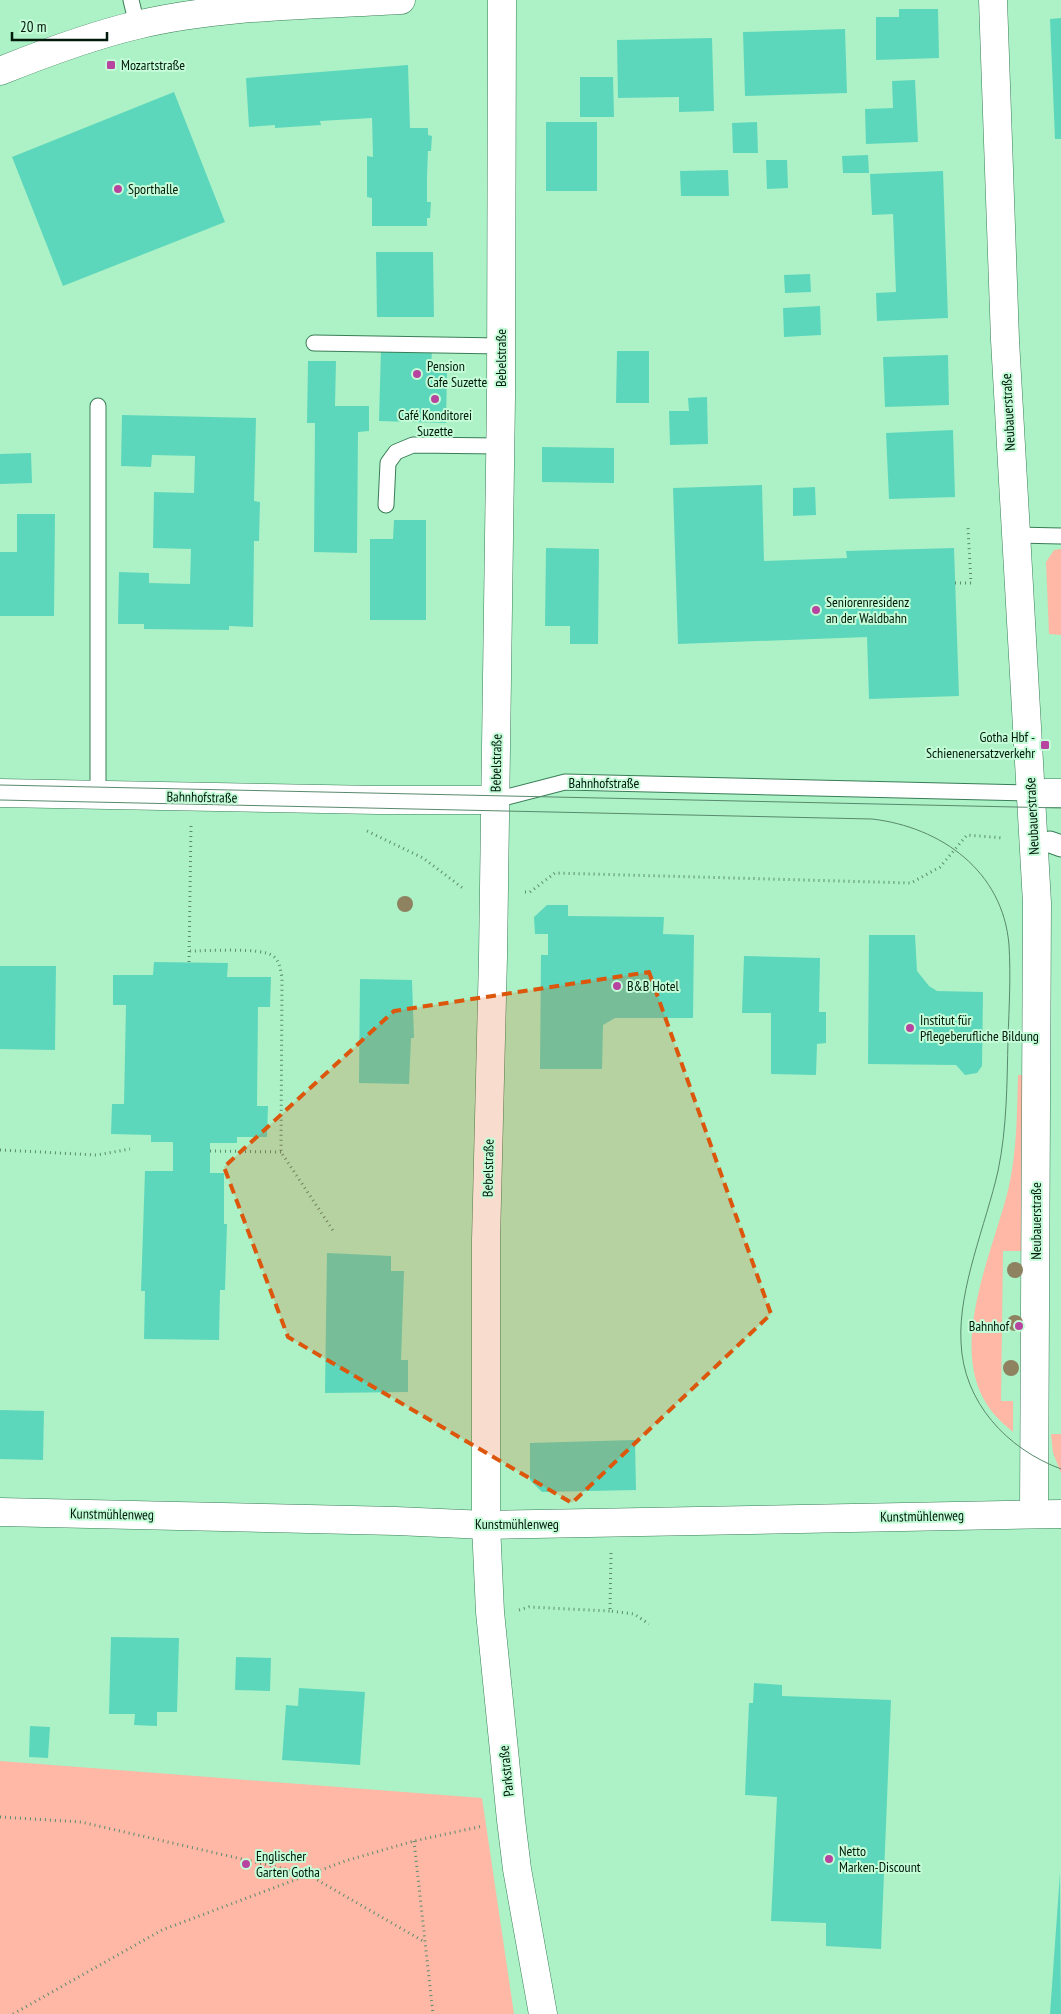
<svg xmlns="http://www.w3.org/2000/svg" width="1061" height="2014" viewBox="0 0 1061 2014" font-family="'PT Sans Narrow',sans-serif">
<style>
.green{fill:#feb8a5}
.building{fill:#5dd7bc}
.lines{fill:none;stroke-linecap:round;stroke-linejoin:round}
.service-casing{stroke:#397d57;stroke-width:17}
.pedestrian-casing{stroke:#397d57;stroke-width:23}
.minor-casing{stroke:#397d57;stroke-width:29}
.tertiary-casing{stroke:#397d57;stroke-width:29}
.path{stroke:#5b8c6e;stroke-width:3;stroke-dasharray:1 4;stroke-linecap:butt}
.service{stroke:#fff;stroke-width:15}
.pedestrian{stroke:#fff;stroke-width:21}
.minor{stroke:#fff;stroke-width:28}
.tertiary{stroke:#fff;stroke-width:28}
.tram{stroke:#59896c;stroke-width:1}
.tree{fill:#8e8261}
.marked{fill:#dc560c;fill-opacity:0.2;stroke:#dc560c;stroke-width:4;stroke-dasharray:10 6;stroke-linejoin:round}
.poi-dot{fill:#b745a0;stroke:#c4fcd8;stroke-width:2}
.labels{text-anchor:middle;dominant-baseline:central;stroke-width:4;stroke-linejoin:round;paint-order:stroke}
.poi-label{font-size:14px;fill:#001a0b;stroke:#c4fcd8;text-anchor:start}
.street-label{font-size:14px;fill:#001a0b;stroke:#c4fcd8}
</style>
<rect width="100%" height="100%" fill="#acf2c6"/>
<path class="green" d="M1061 549V635L1049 634 1046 562 1054 550Z
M1018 1075H1025L1024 1251H1003L1001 1401H1013V1432C1006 1426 999 1420 993 1413 943 1352 994 1252 1009 1186 1017 1150 1017 1112 1018 1075Z
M1051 1434H1061V1473L1053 1453Z
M0 1761 482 1798 514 2014H0Z"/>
<path class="building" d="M899 9H938L939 58 876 60V17H899Z
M1061 18V139H1055L1050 19Z
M845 29 847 93 745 96 743 32Z
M712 38 714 111 679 112V97L618 98 617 40Z
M408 65 410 128H428V135L432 136 431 151H428L427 177V202H431L430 218H427V226H372V198L367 197V156L373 157 372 118 320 121 321 125 275 128V125L249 127 246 78Z
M580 77H613L614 117H580Z
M915 80 918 142 866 144 865 109 893 108 892 81Z
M174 92 225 222 63 286 12 157Z
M546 122H597V191H546Z
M757 122 758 153H733L732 123Z
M868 155 869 173H843L842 156Z
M766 160H787L788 188 767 189Z
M728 170 729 196H681L680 171Z
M943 171 948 318 877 321 876 293 896 292 893 214 872 215 870 174Z
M376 252H433L434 317H377Z
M810 274 811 292 785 293 784 275Z
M820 306 821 335 784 337 783 308Z
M381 348 432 349 431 369 447 370 446 423 379 421Z
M617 351H649V403H616Z
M948 355 949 405 885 407 883 357Z
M308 361H336L335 406H369V431L358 432 357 553 314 552 315 423H307Z
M707 397 708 444 670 445 669 411H689L688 398Z
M122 415 256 418 254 501 260 502 259 541H254L253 627 229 626V630L144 629V624H118L119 572 149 573V583L190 584 191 549 153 548 154 492 194 493 195 456 152 455 151 467 121 466Z
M953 430 955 497 889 499 886 433Z
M542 447 614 448V483L542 482Z
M31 453 32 483 0 484V454Z
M762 485 764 561 847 558 846 551 954 548 959 696 869 699 867 637 678 644 673 488Z
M815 487 816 515 793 516V488Z
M17 514H55L54 616H0V552H17Z
M394 520H426V620H370V539H393Z
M546 548 599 549 598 644H570V626H545Z
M547 905H568V916L664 917 663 934 694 935 693 1018H615L603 1025 602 1069H540L541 955H548V934H535L534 917Z
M869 935H915L917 971 929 986 937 991 983 992 982 1066 977 1073 965 1075 956 1065 868 1064Z
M744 956 820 958 819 1012H826V1043L817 1044 816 1075 771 1074V1013H742Z
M154 962 228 963 227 977H271L270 1007H258L257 1106H268L267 1137H237V1143H210V1173H224V1224H227L225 1290H220L219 1340 144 1339 145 1291H141L145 1171H173V1142H151V1135L111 1134 112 1104H124L126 1005H113V975H153Z
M0 966H56L55 1050 0 1049Z
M360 979 412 980 414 1038H411L409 1084 359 1083Z
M327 1253 391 1256V1271H404L401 1360H408V1392L325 1393Z
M0 1410 44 1411 43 1460 0 1459Z
M635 1440 636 1490 542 1492 530 1480V1443Z
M111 1637 179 1638 177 1712H157V1726L134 1725 135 1714H109Z
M236 1657 271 1658 270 1691 235 1690Z
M754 1683 782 1685V1696L891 1700 881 1949 826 1946V1923L771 1921 777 1797 745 1795 749 1703H753Z
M299 1688 365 1692 360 1765 282 1760 286 1705 298 1706Z
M30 1726 50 1727 48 1758 29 1757Z
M1060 1873 1061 2014H1050Z"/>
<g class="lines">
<g class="service-casing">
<path id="service" d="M131 0 137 25
M314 343 501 346
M98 406V795
M386 505 388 463 396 452 413 445 500 446
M1015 535 1061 536
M495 800 565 782 1032 793"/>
</g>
<g class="pedestrian-casing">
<path id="pedestrian" d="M1050 842 1061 846"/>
</g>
<g class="minor-casing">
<path id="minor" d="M993 0 1005 340 1037 903 1034 1513
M0 71C45 53 90 36 137 25 220 5 315 5 401 0
M0 793 378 800H495
M1032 793H1061
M0 1512 396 1521 486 1525 1061 1514"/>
</g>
<g class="tertiary-casing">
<path id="tertiary" d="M502 0 501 397 493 957 486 1240V1525L490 1612 511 1820 517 1869 543 2014"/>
</g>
<path class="path" d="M955 583H971L968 528
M367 831 423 858 464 889
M525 892H530L555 873 911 883 940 867 967 835 1003 838
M190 951C206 951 262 947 273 956 280 961 280 969 282 977L281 1152 334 1232
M189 962 191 825
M0 1150 97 1155 130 1149
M210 1151 281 1152
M611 1553 610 1611 634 1614 649 1624
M519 1610 529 1607 610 1611
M0 1817 81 1822 307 1874 423 1941
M414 1841 433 2014
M13 2014 162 1930 345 1861 414 1841 483 1826"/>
<use href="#service" class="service"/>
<use href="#pedestrian" class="pedestrian"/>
<use href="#minor" class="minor"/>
<use href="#tertiary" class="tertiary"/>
<path class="tram" d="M0 785 1061 808
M0 800 872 819C941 827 1003 871 1009 945 1011 976 1009 1008 1008 1039 1007 1083 1007 1128 998 1171 986 1224 958 1289 961 1342 963 1402 1007 1449 1061 1469"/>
</g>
<g class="tree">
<circle cx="405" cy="904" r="8"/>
<circle cx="1015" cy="1270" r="8"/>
<circle cx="1015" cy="1323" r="8"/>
<circle cx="1011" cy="1368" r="8"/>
</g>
<path class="marked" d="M649 972 771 1314 572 1503 288 1337 224 1167 394 1011Z"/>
<g class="poi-dot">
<rect x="106" y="60" width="10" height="10" rx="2.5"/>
<circle cx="118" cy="189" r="5"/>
<circle cx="417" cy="374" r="5"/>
<circle cx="435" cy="399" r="5"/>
<circle cx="816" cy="610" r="5"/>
<rect x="1040" y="740" width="10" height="10" rx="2.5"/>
<circle cx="617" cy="986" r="5"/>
<circle cx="910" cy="1028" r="5"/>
<circle cx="1019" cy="1326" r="5"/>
<circle cx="829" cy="1859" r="5"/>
<circle cx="246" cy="1864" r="5"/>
</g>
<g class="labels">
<g class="poi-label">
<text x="121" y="65">Mozartstraße</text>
<text x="128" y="189">Sporthalle</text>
<text x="427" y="366">Pension<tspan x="427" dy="16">Cafe Suzette</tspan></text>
<text x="435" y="415" text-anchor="middle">Café Konditorei<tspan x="435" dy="16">Suzette</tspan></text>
<text x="826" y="602">Seniorenresidenz<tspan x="826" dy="16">an der Waldbahn</tspan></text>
<text x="1035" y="737" text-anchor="end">Gotha Hbf -<tspan x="1035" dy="16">Schienenersatzverkehr</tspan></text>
<text x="627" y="986">B&amp;B Hotel</text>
<text x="920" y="1020">Institut für<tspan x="920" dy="16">Pflegeberufliche Bildung</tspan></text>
<text x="1009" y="1326" text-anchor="end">Bahnhof</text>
<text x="839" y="1851">Netto<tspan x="839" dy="16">Marken-Discount</tspan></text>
<text x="256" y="1856">Englischer<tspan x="256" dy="16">Garten Gotha</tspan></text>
</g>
<g class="street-label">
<text transform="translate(501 358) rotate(-90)">Bebelstraße</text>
<text transform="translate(1008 412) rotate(-93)">Neubauerstraße</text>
<text transform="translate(496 763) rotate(-89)">Bebelstraße</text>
<text x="604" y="783">Bahnhofstraße</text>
<text transform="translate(202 797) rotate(1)">Bahnhofstraße</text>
<text transform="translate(1032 816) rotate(-93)">Neubauerstraße</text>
<text transform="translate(488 1168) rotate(-89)">Bebelstraße</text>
<text transform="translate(1036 1221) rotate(-90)">Neubauerstraße</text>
<text transform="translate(112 1514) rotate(1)">Kunstmühlenweg</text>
<text transform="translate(922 1516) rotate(-1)">Kunstmühlenweg</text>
<text x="517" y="1524">Kunstmühlenweg</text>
<text transform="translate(506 1771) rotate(-96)">Parkstraße</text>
</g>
</g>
<path d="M12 32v8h95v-8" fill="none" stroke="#001a0b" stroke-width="2.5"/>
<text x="20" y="32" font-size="15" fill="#001a0b" stroke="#c4fcd8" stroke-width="4" paint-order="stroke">20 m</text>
</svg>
